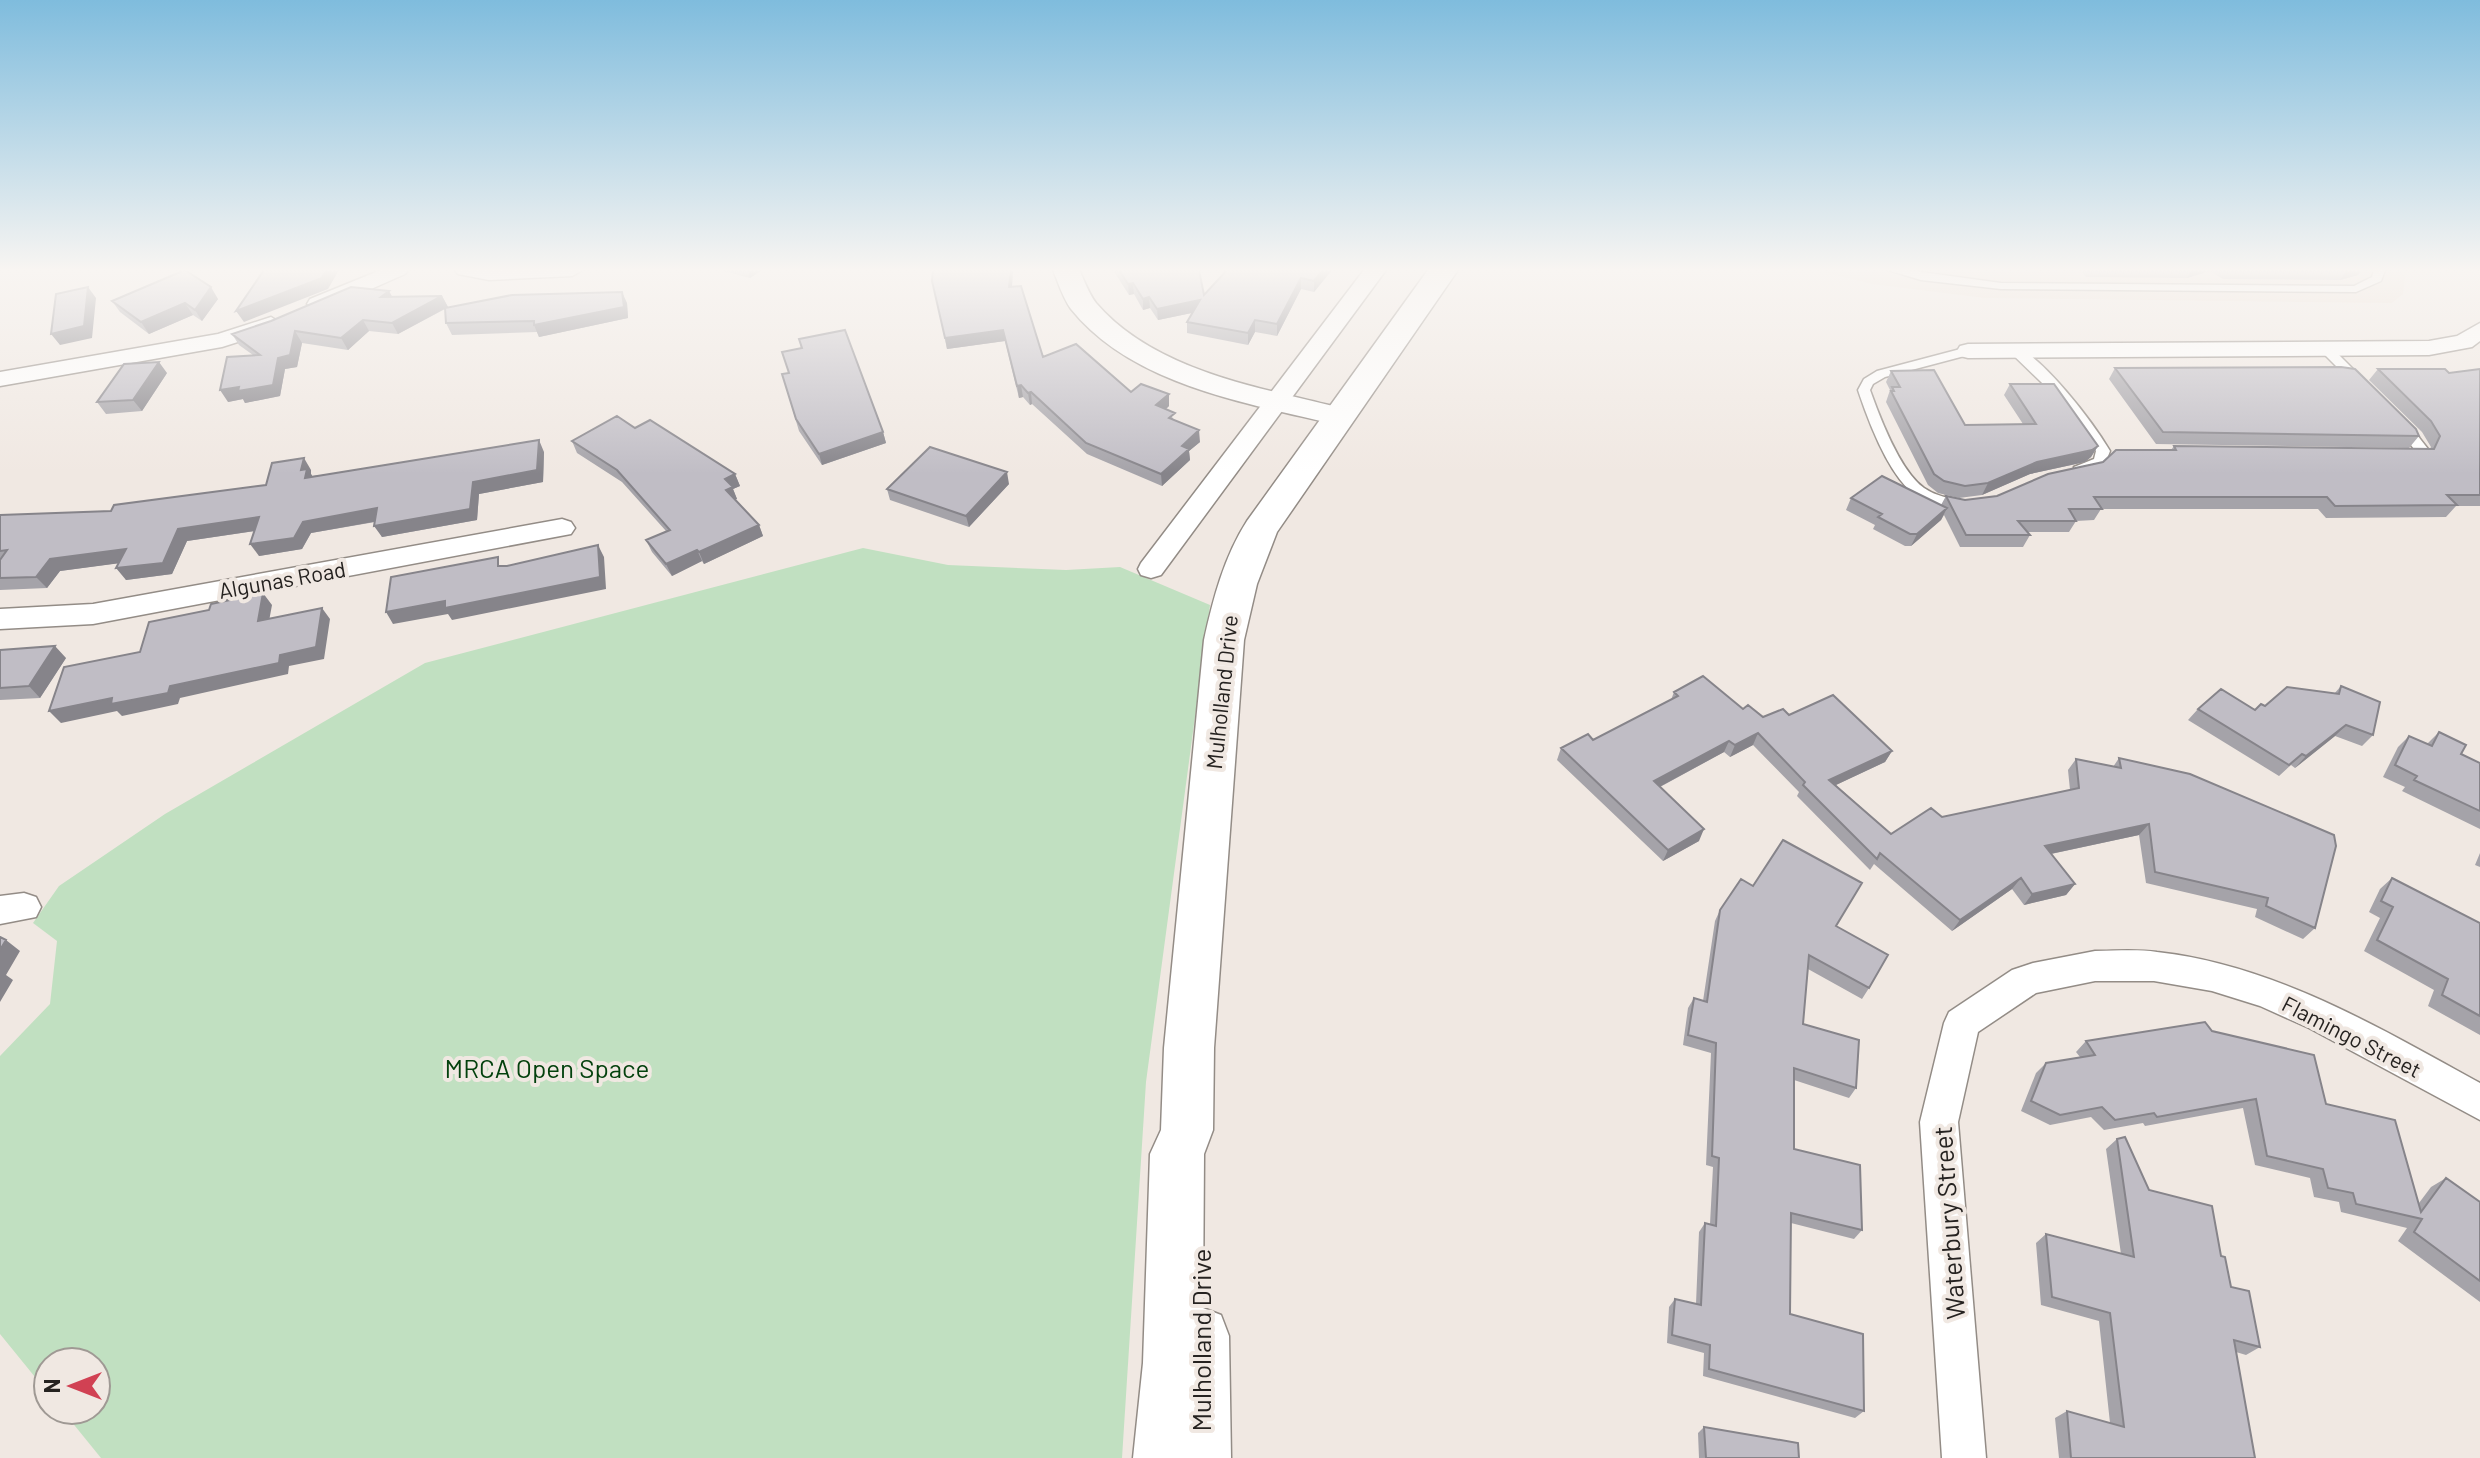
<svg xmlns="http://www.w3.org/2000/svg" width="2480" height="1458" viewBox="0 0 2480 1458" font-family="Barlow,sans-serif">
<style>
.built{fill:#eadcd1}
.green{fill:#c1e0c1}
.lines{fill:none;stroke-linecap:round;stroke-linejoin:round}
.service-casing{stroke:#938c86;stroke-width:3}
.minor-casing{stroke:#938c86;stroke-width:3}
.tertiary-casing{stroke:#938c86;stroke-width:3}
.secondary-casing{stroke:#938c86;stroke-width:3}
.service{fill:#fff;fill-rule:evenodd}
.minor{fill:#fff;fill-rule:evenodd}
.tertiary{fill:#fff;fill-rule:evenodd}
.secondary{fill:#fff;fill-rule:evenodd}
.wall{fill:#a5a3a9}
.shaded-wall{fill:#86848a}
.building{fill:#c0bdc5;stroke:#86848a;stroke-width:2}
.labels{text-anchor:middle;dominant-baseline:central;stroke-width:8;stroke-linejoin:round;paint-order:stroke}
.street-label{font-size:22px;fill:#252220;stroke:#f0e8e2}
.near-park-label{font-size:26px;fill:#03410d;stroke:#f0e8e2}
.near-street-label{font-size:26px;fill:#252220;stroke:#f0e8e2}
</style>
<rect width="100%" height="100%" fill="#f0e8e2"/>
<path class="built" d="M1816 270H2406L2403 294 2392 303 1985 298 1872 284Z"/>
<path class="green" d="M863 548 948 565 1066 570 1120 567 1210 605 1146 1082 1122 1458H101L62 1410H96V1362H48V1393L0 1334V1056L50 1004 57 941 33 923 59 886 165 814 425 663Z"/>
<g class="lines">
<g class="service-casing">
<path id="service" d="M1888 270H1906L2001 283 2354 286 2372 277 2374 270H2385L2381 281 2356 292 2001 289 1921 280Z
M2325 344 2329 345 2363 379V385H2355L2321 351 2319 348Z
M2014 345C2044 358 2093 422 2110 451L2105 464 2084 473H2074V467L2094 459 2096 451 2071 411 2010 352 2008 349Z
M1968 347 1972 348V354L1885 377 1873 384 1870 390C1880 418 1900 471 1924 488 1937 497 1951 498 1966 502L1968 505 1966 508 1961 509C1945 507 1927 504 1914 494 1888 474 1868 420 1858 390L1864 379 1877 371Z
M2401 420 2406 421 2428 449 2424 458H2404L2397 454 2399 451 2414 449 2395 424Z"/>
</g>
<g class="minor-casing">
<path id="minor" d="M381 270H409L405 274 326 309 318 311 307 304 310 299Z
M454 270H583L572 276 489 280 458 274Z
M1364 270H1386L1161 575 1151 578 1141 575 1138 569 1141 563Z
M271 317 282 324 279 329 222 347 0 386V372L218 334Z
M2480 323V341L2472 347 2429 355 1968 358 1960 356 1957 351 1960 346 1968 344 2429 341 2457 336Z
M562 519 571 522 575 528 571 534 93 624 0 629V609L93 604Z
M24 893 36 897 41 907 36 917 0 924V896Z
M2095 951C2115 951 2137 949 2157 952 2274 965 2378 1027 2480 1083V1120L2309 1028 2260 1006 2212 991 2154 981H2095L2036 993 1978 1032 1958 1122 1986 1458H1942L1920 1122 1944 1023 1949 1012 2012 970 2033 963Z"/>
</g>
<g class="tertiary-casing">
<path id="tertiary" d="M1053 270H1079C1084 280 1089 294 1096 303 1156 373 1264 388 1349 410L1353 416 1349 422 1338 425C1248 403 1133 386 1071 309 1063 298 1058 282 1053 270Z"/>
</g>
<g class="secondary-casing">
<path id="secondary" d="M1428 270H1458L1277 532 1257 584 1244 640 1214 1048 1213 1130 1204 1154 1203 1308 1221 1315 1229 1336 1231 1458H1133L1143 1363 1150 1154 1161 1130 1164 1048 1204 640C1213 599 1224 557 1247 521Z"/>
</g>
<use href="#service" class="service"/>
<use href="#minor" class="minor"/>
<use href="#tertiary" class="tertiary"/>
<use href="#secondary" class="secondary"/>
</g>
<path class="wall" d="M720 270H762L750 278Z
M933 270H1013L1012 287 1043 357 1169 406 1166 409 1175 421 1200 442 1189 451 1190 460 1162 486 1087 454 1032 404 1030 405 1023 397 1019 398 1005 341 947 349 932 281Z
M1113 270H1199L1204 295 1227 270H1332L1314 292 1301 289 1277 336 1255 332 1248 345 1187 333V322L1192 313 1158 320 1150 308 1143 310 1134 294 1129 295Z
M2081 270H2362L2358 275 2340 280 2223 279 2210 271 2187 278 2086 277Z
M389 291 392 297 442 296 448 307 627 303 628 318 539 337 537 332 452 335 446 323 445 309 398 334 369 331 348 350 302 343 297 367 285 369 280 396 245 403 243 399 228 402 253 355 239 345 232 334Z
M218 299 202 321 193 315 149 334 120 312 112 301Z
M799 339 883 432 886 443 822 465 799 431 782 374 789 373 801 348Z
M2115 368 2419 436 2409 448 2156 444 2109 379Z
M2378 369 2449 373 2480 369V506H2456L2446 517 2326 518 2318 509H2101L2094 520 2076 521 2069 532H2028L2030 535 2023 547H1960L1944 515 1941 520 1911 546H1905L1873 529 1875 525 1846 510 1851 498 1941 505 1946 496 1965 500 1997 496 2171 450 2174 446 2430 449 2431 447 2422 432 2369 380Z
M1891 371 1965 425 2023 424 2004 395 2010 384 2098 446 2091 457 2085 462 2030 474 1982 495 1959 498 1938 493 1928 485 1886 402 1890 390 1886 382Z
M167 373 142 411 106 414 97 402Z
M635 428 735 474 740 486 733 489 737 499H735L759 525 763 536 704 564 702 561 672 576 652 552 646 540 666 531 622 482 577 453 572 441Z
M544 452 543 482 479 494 477 520 382 537 375 522 311 533 302 549 259 556 255 531 187 541 172 574 126 580 119 563 60 571 47 588 0 590V515L111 511 266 485 311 470V474L312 476Z
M1009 484 969 527 890 500 887 489Z
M0 650 66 658 40 698 0 700Z
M2341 686 2373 735 2362 746 2335 736 2295 768 2291 765 2279 776 2188 720 2198 709 2255 710 2265 706 2334 694Z
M1674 692 1743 709 1763 717 1789 715 1892 751 1885 762 1836 785 1891 834 1942 817 2070 790 2068 770 2076 759 2113 767 2119 758 2315 928 2303 939 2255 917 2257 909 2146 883 2139 835 2051 854 2075 884 2066 895 2024 905 2012 889 1952 931 1874 864 1870 870 1797 796 1799 792 1753 745 1730 757 1724 752 1660 787 1699 841 1663 861 1557 760 1561 748 1593 740 1671 700Z
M2439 732 2461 754 2480 763V829L2402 791 2405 787 2383 777 2398 747 2409 736 2427 744Z
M2480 853V867L2475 865Z
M2392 878 2480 923V1035L2428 1006 2434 990 2364 951 2380 918 2369 912 2380 889Z
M1753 886 1836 926 1869 988 1862 999 1808 969 1803 1024 1856 1088 1849 1098 1794 1080V1149L1862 1230 1854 1239 1791 1223 1790 1314 1864 1411 1855 1418 1703 1376 1704 1353 1667 1343 1669 1307 1675 1299 1696 1304 1699 1232 1705 1223 1710 1224 1713 1167 1706 1165 1711 1053 1683 1045 1688 1008 1694 998 1703 1001 1715 921 1720 910Z
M2212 1031 2326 1104 2419 1203 2431 1187 2446 1178 2480 1202V1302L2398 1241 2407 1228 2341 1212 2339 1202 2314 1197 2310 1178 2255 1165 2243 1108 2145 1126 2143 1123 2104 1130 2091 1117 2050 1125 2021 1111 2036 1073 2046 1063 2080 1057 2076 1052 2086 1041Z
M2117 1139 2149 1190 2221 1256 2231 1287 2260 1347 2246 1355 2236 1352 2255 1458H2059L2055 1418 2067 1411 2110 1423 2099 1321 2041 1305 2036 1243 2046 1234 2121 1254 2106 1149Z
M1704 1427 1799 1458H1699L1698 1433Z"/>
<path class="shaded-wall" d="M326 270H339L328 289 244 322 236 311Z
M748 270H762L750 278Z
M1011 270H1013L1011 299 1009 287Z
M1323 270H1332L1314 292V281Z
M2192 270H2211L2210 271 2187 278Z
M2347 270H2362L2358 275 2340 280Z
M1301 278V289L1277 336V324Z
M1133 283 1134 294 1129 295 1128 284Z
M88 287 96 298 92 338 60 345 51 334Z
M211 287 218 299 202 321 195 310Z
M389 291 395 302 381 297Z
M622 292 627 303 628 318 539 337 534 325Z
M442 296 448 307 398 334 392 323Z
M1149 297 1150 308 1143 310V299Z
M1200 300 1201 311 1158 320 1157 309Z
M185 303 193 315 149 334 141 322Z
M363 320 369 331 348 350 341 338Z
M1255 320V332L1248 345V333Z
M1003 330 1005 341 947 349 945 338Z
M295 331 302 343 297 367 285 369 280 396 245 403 243 399 228 402 220 390Z
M159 362 167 373 142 411 133 400Z
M1021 385 1023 397 1019 398 1017 386Z
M1031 392 1032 404 1030 405 1028 393Z
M1169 394V406L1157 417 1156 405Z
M1199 430 1200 442 1189 451 1190 460 1162 486 1161 474 1182 446Z
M883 432 886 443 822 465 819 454Z
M539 440 544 452 543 482 479 494 477 520 382 537 374 526 473 482Z
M2098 446 2091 457 2085 462 2030 474 1982 495 1988 483 2037 462Z
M304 458 311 470V474L315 480 312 489 301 470Z
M1007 472 1009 484 969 527 966 516Z
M735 474 740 486 733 489 737 499 731 501 726 490 725 479Z
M377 508 384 520 311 533 302 549 259 556 250 544 303 522Z
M1947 508 1941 520 1911 546 1917 534Z
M259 517 268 529 187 541 172 574 126 580 116 568 178 529Z
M759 525 763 536 704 564 699 552Z
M598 545 604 557 606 589 452 620 448 614 393 624 386 612Z
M126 549 136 561 60 571 47 588 36 577 50 559Z
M697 550 702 561 672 576 666 564Z
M263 593 272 605 267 632 258 621Z
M322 608 330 619 324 659 289 666 288 674 180 698 178 704 122 716 117 711 61 723 49 711 170 686 280 655Z
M55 646 66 658 40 698 29 686Z
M2346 725 2335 736 2295 768 2306 756Z
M1758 733 1753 745 1730 757 1735 745Z
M1729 741 1724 752 1650 792 1654 781Z
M1892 751 1885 762 1823 791 1829 780Z
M2149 824 2139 835 2036 857 2045 846Z
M1704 829 1699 841 1663 861 1668 850Z
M2021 878 2012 889 1952 931 1960 920Z
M2075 884 2066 895 2024 905 2032 894Z
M6 940 20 951 6 975 13 980 0 1002V950Z"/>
<path class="building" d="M185 270 211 287 195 310 185 303 141 322 112 301Z
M264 270H326L322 278 236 311Z
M933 270H1011L1009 287 1021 286 1043 357 1076 344 1131 392 1141 384 1169 394 1156 405 1175 413 1169 418 1199 430 1182 446 1189 449 1161 474 1086 443 1031 392 1028 393 1021 385 1017 386 1003 330 945 338 932 281Z
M1119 270H1199L1204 295 1227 270H1323L1314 281 1301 278 1277 324 1255 320 1248 333 1187 322 1200 300 1157 309 1149 297 1143 299 1133 283 1128 284Z
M88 287 84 326 51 334 56 294Z
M351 287 389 291 381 297 442 296 392 323 363 320 341 338 295 331 290 355 278 358 273 385 238 391 239 387 220 390 227 357 260 355 232 334 271 321Z
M622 292 624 307 534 325V321L446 323 445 308 512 295Z
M845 330 883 432 819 454 796 419 782 374 789 373 782 352 802 348 799 339Z
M159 362 133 400 97 402 124 364Z
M2341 367 2355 369 2416 429 2419 436 2163 432 2115 368Z
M2378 369H2445L2449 373 2480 369V495H2447L2457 505 2335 506 2327 497H2094L2102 509H2069L2076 521H2018L2030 535H1966L1946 496 1965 500 1997 496 2048 474 2103 462 2116 450H2176L2174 446 2434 449 2440 436 2431 421Z
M1934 370 1965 425 2036 424 2010 384H2054L2098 446 2092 450 2037 462 1988 483 1965 486 1944 481 1934 474 1891 391H1894L1892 387H1900L1891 371Z
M617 416 635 428 650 420 735 474 725 479 733 487 726 490 759 525 699 552 697 550 666 564 646 540 670 530 617 470 572 441Z
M539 440 537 470 473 482 470 509 374 526 377 508 303 522 294 538 250 544 259 517 178 529 163 563 116 568 126 549 50 559 36 577 0 578V560L7 550 0 551V515L111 511 114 505 266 485 272 463 304 458 301 470 307 469 305 478Z
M930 447 1007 472 966 516 887 489Z
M1882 476 1947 508 1917 534H1910L1878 517 1882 514 1851 498Z
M598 545 600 577 445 608V601L386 612 391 577 498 557V566H507Z
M263 593 258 621 322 608 316 647 280 655 279 663 170 686 168 693 111 704 112 698 49 711 64 667 140 652 149 622 209 610 211 604Z
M55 646 29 686 0 688V650Z
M1703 676 1743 709 1748 705 1763 717 1783 709 1789 715 1833 695 1892 751 1829 780 1891 834 1931 808 1942 817 2079 788 2076 759 2121 768 2119 758 2190 774 2334 835 2336 846 2315 928 2266 906 2268 898 2155 872 2149 824 2045 846 2075 884 2032 894 2021 878 1960 920 1880 853 1877 859 1803 785 1805 782 1758 733 1735 745 1729 741 1654 781 1704 829 1668 850 1561 748 1588 734 1593 740 1678 696 1674 692Z
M2341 686 2380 702 2373 735 2346 725 2306 756 2302 754 2289 765 2198 709 2221 689 2255 710 2261 704 2265 706 2287 687 2339 694Z
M2439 732 2466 745 2461 754 2480 763V811L2414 780 2417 776 2395 765 2409 736 2432 746Z
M1783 840 1862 883 1836 926 1888 955 1869 988 1809 955 1803 1024 1859 1040 1856 1088 1794 1068V1149L1860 1165 1862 1230 1791 1213 1790 1314 1863 1334 1864 1411 1709 1369 1710 1345 1672 1335 1675 1299 1701 1305 1705 1223 1716 1226 1719 1158 1712 1156 1716 1043 1688 1035 1694 998 1707 1002 1720 910 1741 879 1753 886Z
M2392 878 2480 923V1016L2442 995 2448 979 2377 940 2393 907 2381 901Z
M0 937 6 940 0 950Z
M2205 1022 2212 1031 2314 1055 2326 1104 2395 1120 2421 1212 2446 1178 2480 1202V1281L2414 1232 2422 1219 2356 1204 2353 1193 2328 1188 2323 1169 2267 1156 2256 1099 2157 1117 2154 1113 2115 1120 2102 1107 2060 1115 2031 1101 2046 1063 2095 1055 2086 1041Z
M2125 1137 2149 1190 2212 1206 2221 1256 2225 1257 2231 1287 2249 1291 2260 1347 2234 1340 2255 1458H2071L2067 1411 2124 1427 2110 1313 2052 1297 2046 1234 2134 1257 2117 1139Z
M1704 1427 1798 1443 1799 1458H1706Z"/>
<linearGradient id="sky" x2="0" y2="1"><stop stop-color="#7fbcdd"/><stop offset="0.57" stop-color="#f8f5f2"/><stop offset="1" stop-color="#f8f5f2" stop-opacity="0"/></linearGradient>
<rect width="2480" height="474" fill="url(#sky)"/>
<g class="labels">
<g class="street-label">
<text transform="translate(282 579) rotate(-10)">Algunas Road</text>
<text transform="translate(1221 692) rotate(-84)">Mulholland Drive</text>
<text transform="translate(2352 1036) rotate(27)">Flamingo Street</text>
</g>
<g class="near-park-label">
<text x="547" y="1067">MRCA Open Space</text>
</g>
<g class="near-street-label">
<text transform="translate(1948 1223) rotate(-94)">Waterbury Street</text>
<text transform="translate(1200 1340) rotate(-90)">Mulholland Drive</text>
</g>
</g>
<g transform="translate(72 1386) rotate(270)"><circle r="38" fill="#f0e8e2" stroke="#9f9994" stroke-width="2"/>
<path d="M0-6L14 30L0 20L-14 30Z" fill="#d14153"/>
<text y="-12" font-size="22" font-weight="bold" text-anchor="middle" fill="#252220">N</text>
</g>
</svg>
